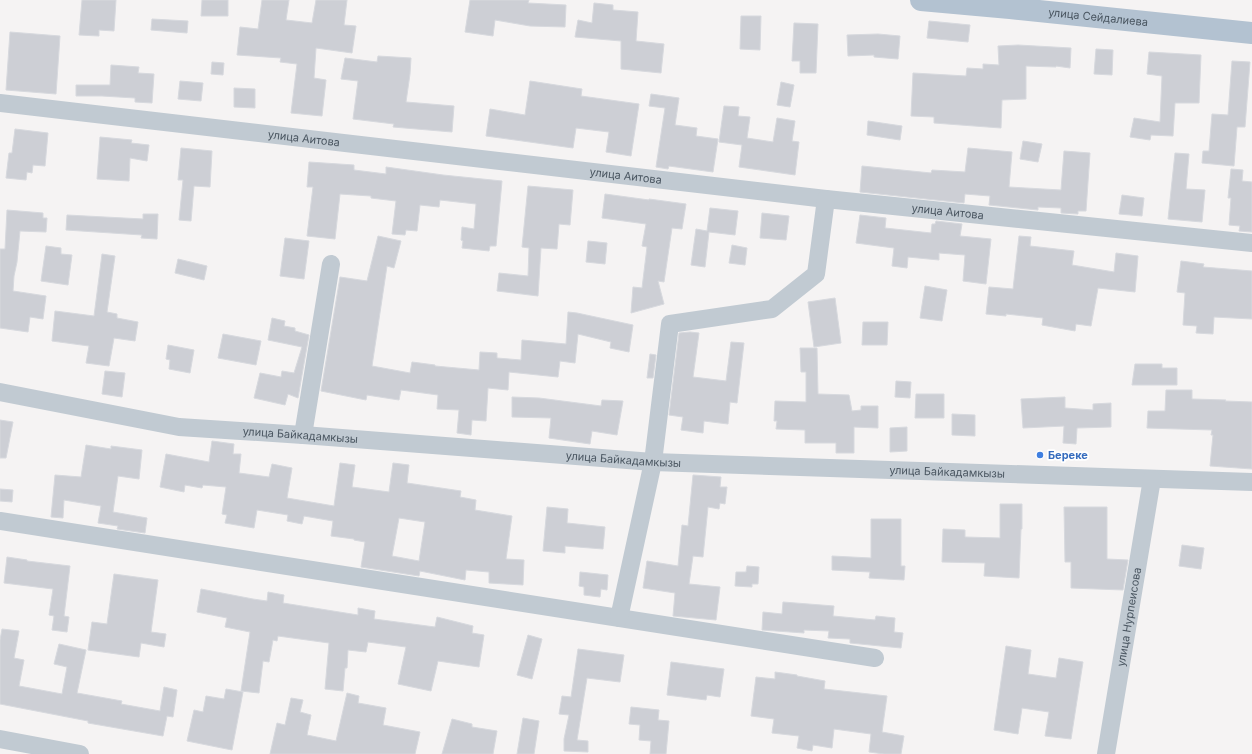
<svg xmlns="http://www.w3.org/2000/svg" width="1252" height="754" viewBox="0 0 1252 754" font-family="Inter,sans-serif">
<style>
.building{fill:#cdcfd5;stroke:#d7d9de;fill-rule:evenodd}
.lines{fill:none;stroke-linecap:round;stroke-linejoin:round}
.street{stroke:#c1cad2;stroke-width:18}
.primary{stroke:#b3c2d1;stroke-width:22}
.shop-dot{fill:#3f7fe0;stroke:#fff;stroke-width:1.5}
.labels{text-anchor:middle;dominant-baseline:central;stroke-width:3.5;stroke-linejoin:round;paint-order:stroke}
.street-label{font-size:11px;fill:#4a5661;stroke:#fff}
.shop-label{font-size:11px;font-weight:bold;fill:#366cbe;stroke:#fff;text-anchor:start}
</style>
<rect width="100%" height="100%" fill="#f5f3f3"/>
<path class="building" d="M82 0H116L114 31 99 30V36L79 35Z
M202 0H228V16H201Z
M262 0H289L286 20 312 23 316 0H347L344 25 356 26 352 53 316 48 314 78 326 80 322 116 291 113 297 64 280 62 281 58 237 55 240 27 258 29Z
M470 0H529L528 3 566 5 565 27 530 26 495 20 493 36 465 32Z
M594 3 613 5V10L638 12 636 41 664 44 661 73 621 69V41L575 37 578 20 592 23Z
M741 16H761L760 50 740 49Z
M152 19 188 21 187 33 151 30Z
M929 21 970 25 968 42 927 38Z
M794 23 818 24 816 73H800V61H792Z
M10 32 60 36 56 94 6 90Z
M878 34 900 36 898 59 874 57V55L848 56 847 35Z
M1018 45 1071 48 1070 68 1056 66V67L1026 66V99L1002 100 1001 128 934 123V117L911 116 913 73 966 76 967 68 983 69V64L999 65 998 46Z
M1096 49 1113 50 1112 75 1094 74Z
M1149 52 1201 55 1199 103H1175L1173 136 1151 135 1150 140 1130 137 1134 118 1160 122 1162 76 1147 74Z
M378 56 411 58 410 74 406 102 454 106 452 132 393 127 394 124 353 119 358 81 341 79 345 58 377 62Z
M1232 61 1250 62 1245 127H1237L1234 166 1202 163 1203 151H1209L1212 114 1228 115Z
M212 62 224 63 223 75 211 74Z
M111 65 139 67 138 73 154 74 152 103 135 102V98L102 96H76V85H110Z
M180 81 203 83 201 101 178 99Z
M530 81 582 89 581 96 639 104 631 156 606 152 609 132 576 128 573 148 486 136 490 109 525 115Z
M781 82 794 85 790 107 777 105Z
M234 88 255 89V108L234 107Z
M651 94 679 98 675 125 697 128 696 136 718 139 713 172 669 166 668 169 656 167 665 108 649 106Z
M724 106 739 107 738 116 750 117 747 138 773 142 777 118 795 121 792 141 799 142 795 175 739 167 742 145 719 142Z
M868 121 902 126 900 140 867 135Z
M15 129 48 133 45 166 33 165 32 173 27 172 26 180 6 178 9 153H12Z
M100 137 132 140 131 143 149 145 147 161 130 158 129 181 97 179Z
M1023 141 1042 144 1038 162 1020 159Z
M181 148 212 151 210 187 194 186 191 221 179 220 183 180H178Z
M968 148 1012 152 1009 187 1061 190 1064 151 1090 153 1086 211H1078V214L1061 213V208L1038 207V210L989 205 990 196 965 194 964 203 860 192 862 166 931 173 932 170 965 172Z
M1175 153 1189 154 1186 189 1205 190 1202 222 1168 219Z
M309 162 354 165V170L386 174V167L443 175 502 181 496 246H490L489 251 462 248 463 241 461 240 462 227 474 229 476 204 440 200 439 207 420 205 417 231 406 230 405 235 392 234 396 201 371 198V196L340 194 335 239 307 236 313 187H307Z
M1231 169 1243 170 1242 181 1252 182V232L1239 231 1240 226 1229 225 1231 198H1228Z
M528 186 573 190 570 225 559 224 557 249 541 248 538 296 497 291 499 273 528 276 529 248 522 247Z
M605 194 649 200V199L686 204 682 229 672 228 664 282 658 281 664 304 631 313 633 287 642 288 647 247 642 246 646 224 602 218Z
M1122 195 1144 198 1142 216 1119 214Z
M710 208 738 211 735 235 709 232 705 267 691 265 696 229 707 231Z
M7 210 43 213V218H47L46 232 20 231 17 262 14 276 13 291 46 296 43 319 30 317 28 332 0 328V249H5Z
M762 213 789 216 786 240 760 238Z
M143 214H158L157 239 141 238 142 235 66 230 67 215 143 219Z
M860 215 886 218 885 228 931 233 932 224H935L936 221 962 224 960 236 991 239 986 284 963 281 965 255 939 253V260L908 257 907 268 892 266 894 248 856 243Z
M378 236 401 241 394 268 387 266 372 366 410 373 412 362 435 365V366L479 370 480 352 497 353V358L521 360 522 340 566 344 568 312 577 313 633 325 629 352 610 348 611 342 578 334 575 363 560 361 558 377 509 372 508 390 488 388 486 421 472 420 471 435 457 433 459 410 437 409 438 395 401 390 399 400 367 395 366 400 321 391 340 277 367 281Z
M1019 236 1031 237 1030 246 1074 251 1072 265 1114 272 1116 253 1138 256 1135 292 1098 288 1091 326 1076 324 1075 331 1042 325 1043 318 1006 314V316L986 314 989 287 1013 289Z
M285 238 309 241 304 279 280 276Z
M588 241 607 243 605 264 586 262Z
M732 245 747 248 745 265 729 263Z
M46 246 61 248V254L72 255 68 285 41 281Z
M102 254 115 256 107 312 117 314V318L138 322 135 341 114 338 109 366 86 363 89 346 52 341 55 311 94 316Z
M178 259 207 266 204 280 175 273Z
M1181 261 1204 264 1203 267 1252 271V319L1214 317 1213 334 1196 333 1197 326 1183 325 1185 293 1177 292Z
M925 286 947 290 942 321 920 318Z
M835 298 841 343 814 347 808 302Z
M272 318 285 321 284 326 295 328V331L309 335 298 398 288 394 285 405 254 398 260 373 281 377 282 371 294 373 302 347 268 340Z
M863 322H888L887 345H862Z
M690 332 699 333 693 377 726 381 731 342 744 343 737 403 730 402 728 424 704 421 703 433 681 430 683 417 669 415 679 333Z
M223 334 261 341 256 365 218 358Z
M168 345 194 350 190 373 169 369 170 360 166 359Z
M800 348H817L818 394 849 395 852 411 861 410V406H878V428L854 427V453H836V443H805V430L776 429 777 421H774L775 401 806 402V372H801Z
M650 354 656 355 653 378H647Z
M1135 364H1162V368H1177V385H1132Z
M105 371 125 373 122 397 102 394Z
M896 381 911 382 910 398 895 397Z
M1166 390H1192V399L1226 400 1225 401 1252 402V469L1210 466 1213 435H1211L1212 430 1147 428 1148 411H1165Z
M916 394H944V418H915Z
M512 397 539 398 601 406 602 400 623 401 617 435 592 431 590 444 549 438 551 418 512 417Z
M1065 397V408L1093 410V404L1111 403V427L1077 428 1076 444 1063 443 1064 426 1023 428 1021 399Z
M952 414 975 415V436L952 435Z
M0 420 13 422 6 458H0Z
M907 427V451L890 452V428Z
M212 441 234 444 233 454H241L239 473 269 477 272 464 292 468 287 498 334 506 340 463 355 465 352 487 389 492 393 463 409 465 407 483 461 491 460 497 476 500 475 510 512 516 506 559 524 560 523 585 489 583V572L466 570 465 580 420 571 419 576 361 567 365 542 354 540V539L331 536 333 521 304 516 302 524 287 521 288 515 257 510 254 528 225 523 227 515 222 514 226 487 203 485 202 488 185 485 184 492 160 487 166 454 209 462ZM399 518 425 522 419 561 392 556Z
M86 445 111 449V446L142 450 139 479 118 476 113 512 147 518 145 533 117 529 118 526 98 523 101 506 64 500 63 518 51 517 55 475 81 477Z
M693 475 721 477 720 487H727L725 504 720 503 719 509 708 507 703 557 693 556 689 584 720 587 716 620 673 616 675 593 643 588 647 561 678 566 682 525 688 526Z
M0 489 13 490 12 502 0 501Z
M1000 504H1022V529H1021L1019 578 984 576 985 563 942 562 943 529 965 530V537L1000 538Z
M547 507 568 509 567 523 605 527 603 549 565 546V553L543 551Z
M1064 507H1107V559L1128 560 1123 590 1071 588V562H1065Z
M871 519H901V566H905L904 580 869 578 870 572 832 570V556L871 558Z
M1182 545 1204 548 1201 569 1179 566Z
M7 557 27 560V561L70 566 64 616 69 617 67 632 52 630 54 616 49 615 53 589 4 583Z
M747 566 759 567 758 584H752V587L735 586 736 572H746Z
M580 572 608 575 607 590 601 589 600 597 584 595V587L579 586Z
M114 574 158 580 151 632 166 634 164 647 141 643 139 657 88 650 92 622 107 624Z
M201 589 253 599 267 601 268 592 284 595 283 603 358 615V608L375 611 374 619 435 627 437 617 473 626 472 633 484 635 479 667 438 661 431 691 398 684 406 647 368 642 366 652 348 650 347 668H345L343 691 325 689 329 643 278 636 277 641 273 640 269 662 263 661 259 693 241 691 250 632 225 627 227 618 197 612Z
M783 602 834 606 833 616 875 620 876 616 895 618 894 632 903 633 901 648 850 643V639L828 638 829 631 804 630V633L762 630 763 612 782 614Z
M2 629 19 631 14 658 24 660 19 686 62 694 67 667 54 664 59 644 86 650 77 693 122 701 121 704 160 711 164 687 177 690 173 717 167 716 163 736 88 723V721L0 704V640Z
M528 635 542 639 532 679 517 675Z
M1006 646 1031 650 1028 674 1056 678 1059 658 1083 662 1071 739 1045 736 1049 712 1022 708 1018 734 994 730Z
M578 649 624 655 620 682 587 678 577 740 588 741V752L564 751V739L569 715 559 714 562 696 571 697Z
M671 662 724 669 720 697 707 695 706 700 667 695Z
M775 672 797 675V676L825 681 824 689 887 696 882 732 904 736 901 754H884L869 752 871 734 834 729 832 748 813 745 812 751 797 748 799 736 772 733 774 719 751 716 756 677 775 679Z
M226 689 243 692 232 750 187 741 194 710 203 712 206 696 224 699Z
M347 693 359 696 358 703 386 708 383 725 420 732 415 754H270L277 723 285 725 291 698 303 700 300 712 311 715 307 735 336 741Z
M631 707 659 710 658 720 669 721 666 754H650L651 741 639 740 640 725 629 724Z
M523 718 539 721 534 754H517Z
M452 719 472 724V727L497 731 493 754H442Z"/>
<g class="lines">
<g class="street">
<path id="s1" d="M0 103 826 199 1252 243"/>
<path id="s2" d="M0 392 179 427 303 435 653 462 1252 482"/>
<path d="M303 435 331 264"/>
<path d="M0 521 875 658"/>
<path d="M619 618 653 462 670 324 772 309 816 274 826 199"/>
<path d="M0 739 80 754"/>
<path id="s3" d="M1106 754 1152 479"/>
</g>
<path class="primary" id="s4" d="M921 0 1010 8 1252 33"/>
</g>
<circle class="shop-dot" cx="1040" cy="455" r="4"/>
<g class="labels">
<g class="street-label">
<text stroke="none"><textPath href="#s4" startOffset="178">улица Сейдалиева</textPath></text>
<text stroke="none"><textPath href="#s1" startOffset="306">улица Аитова</textPath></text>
<text stroke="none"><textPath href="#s1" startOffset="630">улица Аитова</textPath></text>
<text stroke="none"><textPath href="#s1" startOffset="954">улица Аитова</textPath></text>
<text stroke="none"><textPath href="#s2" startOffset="304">улица Байкадамкызы</textPath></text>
<text stroke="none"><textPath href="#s2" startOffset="628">улица Байкадамкызы</textPath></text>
<text stroke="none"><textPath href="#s2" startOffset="952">улица Байкадамкызы</textPath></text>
<text stroke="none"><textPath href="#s3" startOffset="139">улица Нурпеисова</textPath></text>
</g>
<g class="shop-label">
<text x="1048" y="455">Береке</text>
</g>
</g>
</svg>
